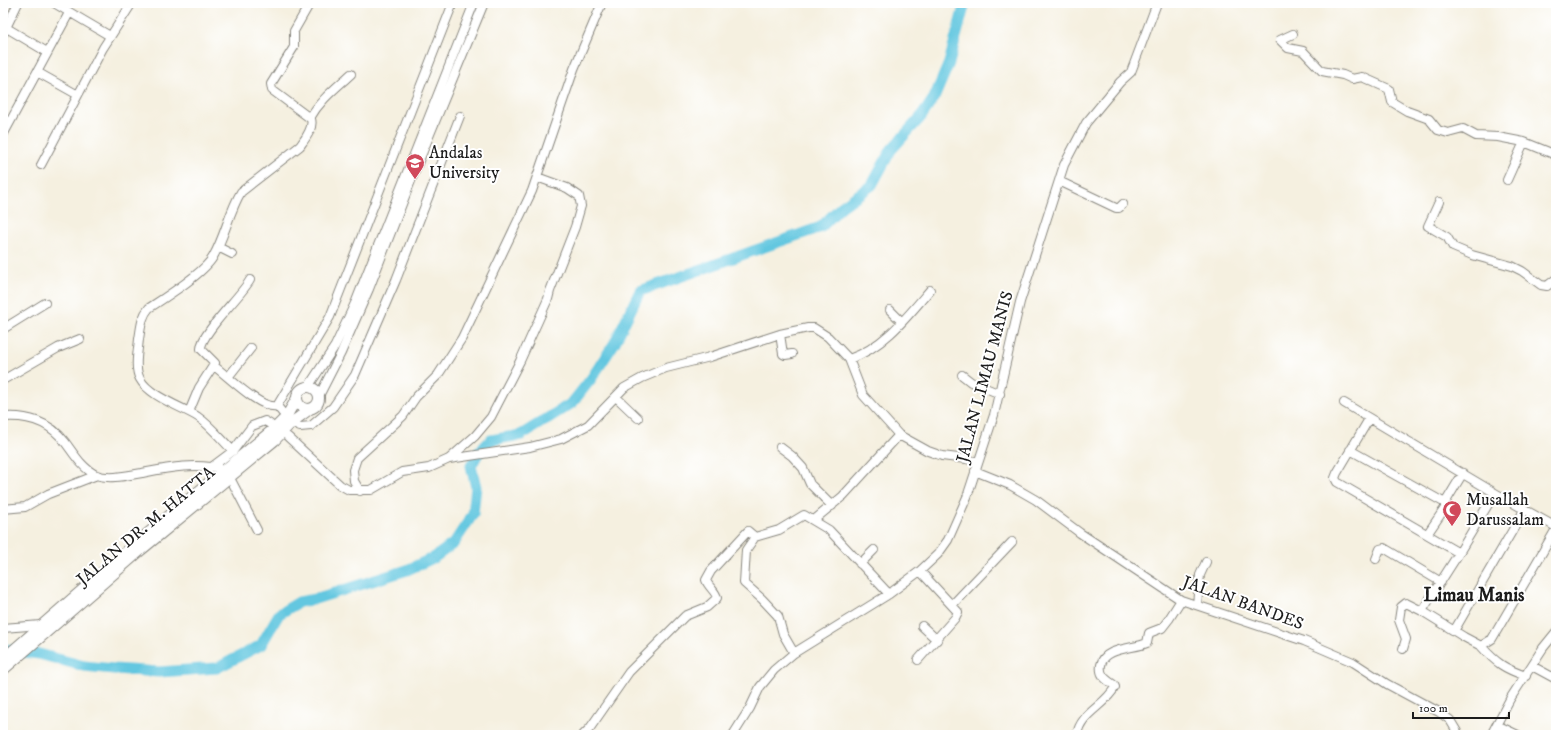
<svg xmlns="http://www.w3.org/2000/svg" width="1559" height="738" viewBox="0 0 1559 738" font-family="'IM FELL DW Pica',serif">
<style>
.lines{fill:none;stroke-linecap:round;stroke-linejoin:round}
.river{stroke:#63c7e0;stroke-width:11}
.minor-casing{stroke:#88867e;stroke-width:10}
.major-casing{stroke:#88867e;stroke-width:12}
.minor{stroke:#fff;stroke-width:8}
.major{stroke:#fff;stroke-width:10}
.labels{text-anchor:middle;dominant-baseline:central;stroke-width:4;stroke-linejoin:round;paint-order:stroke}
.poi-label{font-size:17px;fill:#1c1c1c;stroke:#fff;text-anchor:start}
.street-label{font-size:17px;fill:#1c1c1c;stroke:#fff}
.quarter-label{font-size:19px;font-weight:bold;fill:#1c1c1c;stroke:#fff}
</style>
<rect width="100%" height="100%" fill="#fff"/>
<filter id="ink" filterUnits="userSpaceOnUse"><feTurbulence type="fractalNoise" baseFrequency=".025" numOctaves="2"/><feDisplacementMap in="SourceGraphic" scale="8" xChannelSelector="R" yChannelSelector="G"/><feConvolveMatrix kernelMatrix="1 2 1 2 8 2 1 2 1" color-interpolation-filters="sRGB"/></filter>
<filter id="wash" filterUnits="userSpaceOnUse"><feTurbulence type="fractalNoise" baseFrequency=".012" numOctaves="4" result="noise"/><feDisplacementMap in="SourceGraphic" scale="16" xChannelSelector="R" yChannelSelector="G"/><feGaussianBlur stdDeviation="0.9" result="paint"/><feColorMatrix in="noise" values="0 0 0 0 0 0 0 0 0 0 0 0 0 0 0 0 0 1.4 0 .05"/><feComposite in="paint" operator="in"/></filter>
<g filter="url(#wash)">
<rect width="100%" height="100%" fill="#f5f0e0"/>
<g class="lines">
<path class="river" d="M3 649 39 654 84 666 114 669 159 672 217 668 261 645 279 614 299 602 315 599 407 570 435 557 454 543 473 514 476 487 471 466 479 452 491 440 521 435 572 403 591 379 614 344 640 291 821 227 841 207 872 185 891 150 921 117 934 98 949 63 965 3"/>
</g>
</g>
<g filter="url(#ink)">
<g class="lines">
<g class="minor-casing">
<path id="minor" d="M54 3 110 36
M5 27 47 52
M3 34 18 3
M1293 34 1280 40 1288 48 1303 51 1322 71 1343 75 1352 79 1362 77 1389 89 1392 102 1407 111 1429 119 1438 130 1448 133 1463 129 1476 136 1498 137 1524 142 1556 155
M37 72 78 95
M310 118C320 100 336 88 351 74
M3 135 69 13
M41 165 103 48 132 3
M1507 180 1524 142
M1059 181 1116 208H1119L1123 204
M1439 202 1428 226 1447 237 1453 247 1472 255 1512 266 1522 271 1541 285 1547 286 1556 279
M218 247 232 254
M890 310 902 322
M3 329 45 303
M780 334 783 354 785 355 792 354
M849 359C883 348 907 317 930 290
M214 366C228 376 261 410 277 406
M962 375 971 382 1000 394
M229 376 251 348
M3 380 58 348 80 339
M308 387 335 346 356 301 474 3
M319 396 341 353 369 289 416 168 484 3
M616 397 638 418
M1344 403 1495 493 1556 527
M189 412 199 388 215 363 201 349C200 334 242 295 250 280
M3 417C27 415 50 422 65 442 74 454 82 468 96 475 110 480 129 475 142 473 168 468 198 462 224 470
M286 417 277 406 330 317 453 3
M1369 419 1337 473 1335 478 1337 482 1459 553 1495 493
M291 423 300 427 311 426 333 407 355 375 396 280 460 116
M288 437 340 485 349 490H371L402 472 429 468 449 459 530 447 561 439 588 425 624 388 642 378 666 368 710 357 780 334 808 328H814L828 337 849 359 863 395 899 435 928 451 942 456 966 459 978 462
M780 447 792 456 803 468 810 484 832 506
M1350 450 1445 503V508L1428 533
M233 451C222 440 211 426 198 417 182 407 149 396 140 379 134 368 138 351 139 339 141 328 141 317 149 308 166 297 204 273 213 257 225 236 229 212 241 192L300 146C305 139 314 128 311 119L272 90 271 84 294 47V31L310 3
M449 459 475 436 491 417 520 361 548 299 550 291 575 227 581 206 579 196 567 188 537 177
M213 466 233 451 252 426 265 421 270 424
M975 471 1010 485 1036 500 1080 533 1181 600 1304 641 1353 662 1387 684 1439 712 1450 720 1459 735
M229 476 257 530
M360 491 354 481 353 470 357 458 403 416 416 397 438 375 462 338 532 191 574 69 602 3
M1445 503 1463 473
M3 509 25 507 48 494 97 475
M814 520 843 496 899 435
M1376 559 1380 549 1384 548 1441 582
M860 564 874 550
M953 604 1012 542
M1197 604 1200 575 1206 562
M1422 611 1464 637 1481 646 1492 639 1556 529
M922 626 937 640
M3 628 41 625
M1454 631 1525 509
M1481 646C1496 663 1505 669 1526 676
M1403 649 1406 639 1399 620 1401 607 1406 603 1422 611 1459 553
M794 653 783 634 778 616 762 599 744 583 746 550 755 537 779 530 804 515 829 530 889 594
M918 660 955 618 958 612 920 571
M1532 666 1556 679
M1497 725 1518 735
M583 735 590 728 629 672 685 616 707 607 717 598C716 591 708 587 706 580L711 571 748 531 755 537
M733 735 750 708 760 687 774 670 794 653 889 594 920 571 938 554 948 540 967 497 994 415 1020 302 1064 165 1086 123 1120 82 1131 72 1157 3
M1077 735C1080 713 1105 706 1115 687L1114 685C1107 680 1099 676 1101 665 1104 647 1135 649 1147 643L1149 633 1162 628 1169 619 1181 600
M1491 735 1510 699 1543 648 1556 632"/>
</g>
<g class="major-casing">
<path id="major" d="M297 398a11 11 0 1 1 22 0a11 11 0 1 1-22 0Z
M3 659 135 544 276 427 286 417 297 398
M3 670 141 550 275 440 291 423 310 409"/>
</g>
<use href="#minor" class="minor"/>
<use href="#major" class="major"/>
</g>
</g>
<defs>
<g id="university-pin" transform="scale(1)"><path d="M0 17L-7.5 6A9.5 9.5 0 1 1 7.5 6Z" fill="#d1495b" stroke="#fff"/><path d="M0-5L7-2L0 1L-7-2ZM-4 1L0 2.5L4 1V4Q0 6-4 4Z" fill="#fff"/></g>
<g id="mosque-pin" transform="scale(1)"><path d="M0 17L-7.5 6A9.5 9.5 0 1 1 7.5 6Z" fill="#d1495b" stroke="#fff"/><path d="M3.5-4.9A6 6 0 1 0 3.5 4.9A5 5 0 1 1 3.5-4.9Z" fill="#fff"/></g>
</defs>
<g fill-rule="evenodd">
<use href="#university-pin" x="415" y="163"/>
<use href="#mosque-pin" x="1452" y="510"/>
</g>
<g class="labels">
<g class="poi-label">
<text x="429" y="153">Andalas<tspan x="429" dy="20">University</tspan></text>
<text x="1466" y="500">Musallah<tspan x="1466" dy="20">Darussalam</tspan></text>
</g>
<g class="street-label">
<text transform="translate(985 377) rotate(-75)">JALAN LIMAU MANIS</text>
<text transform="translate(146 526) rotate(-40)">JALAN DR. M. HATTA</text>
<text transform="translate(1243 603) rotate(20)">JALAN BANDES</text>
</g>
<g class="quarter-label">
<text x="1474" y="595">Limau Manis</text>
</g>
</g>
<rect width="1559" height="738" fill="none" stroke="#fff" stroke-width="16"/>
<path d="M1413 712v6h96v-6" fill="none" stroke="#1c1c1c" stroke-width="2"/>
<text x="1419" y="712" font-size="12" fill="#1c1c1c" stroke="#ffffff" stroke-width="3" paint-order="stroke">100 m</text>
</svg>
